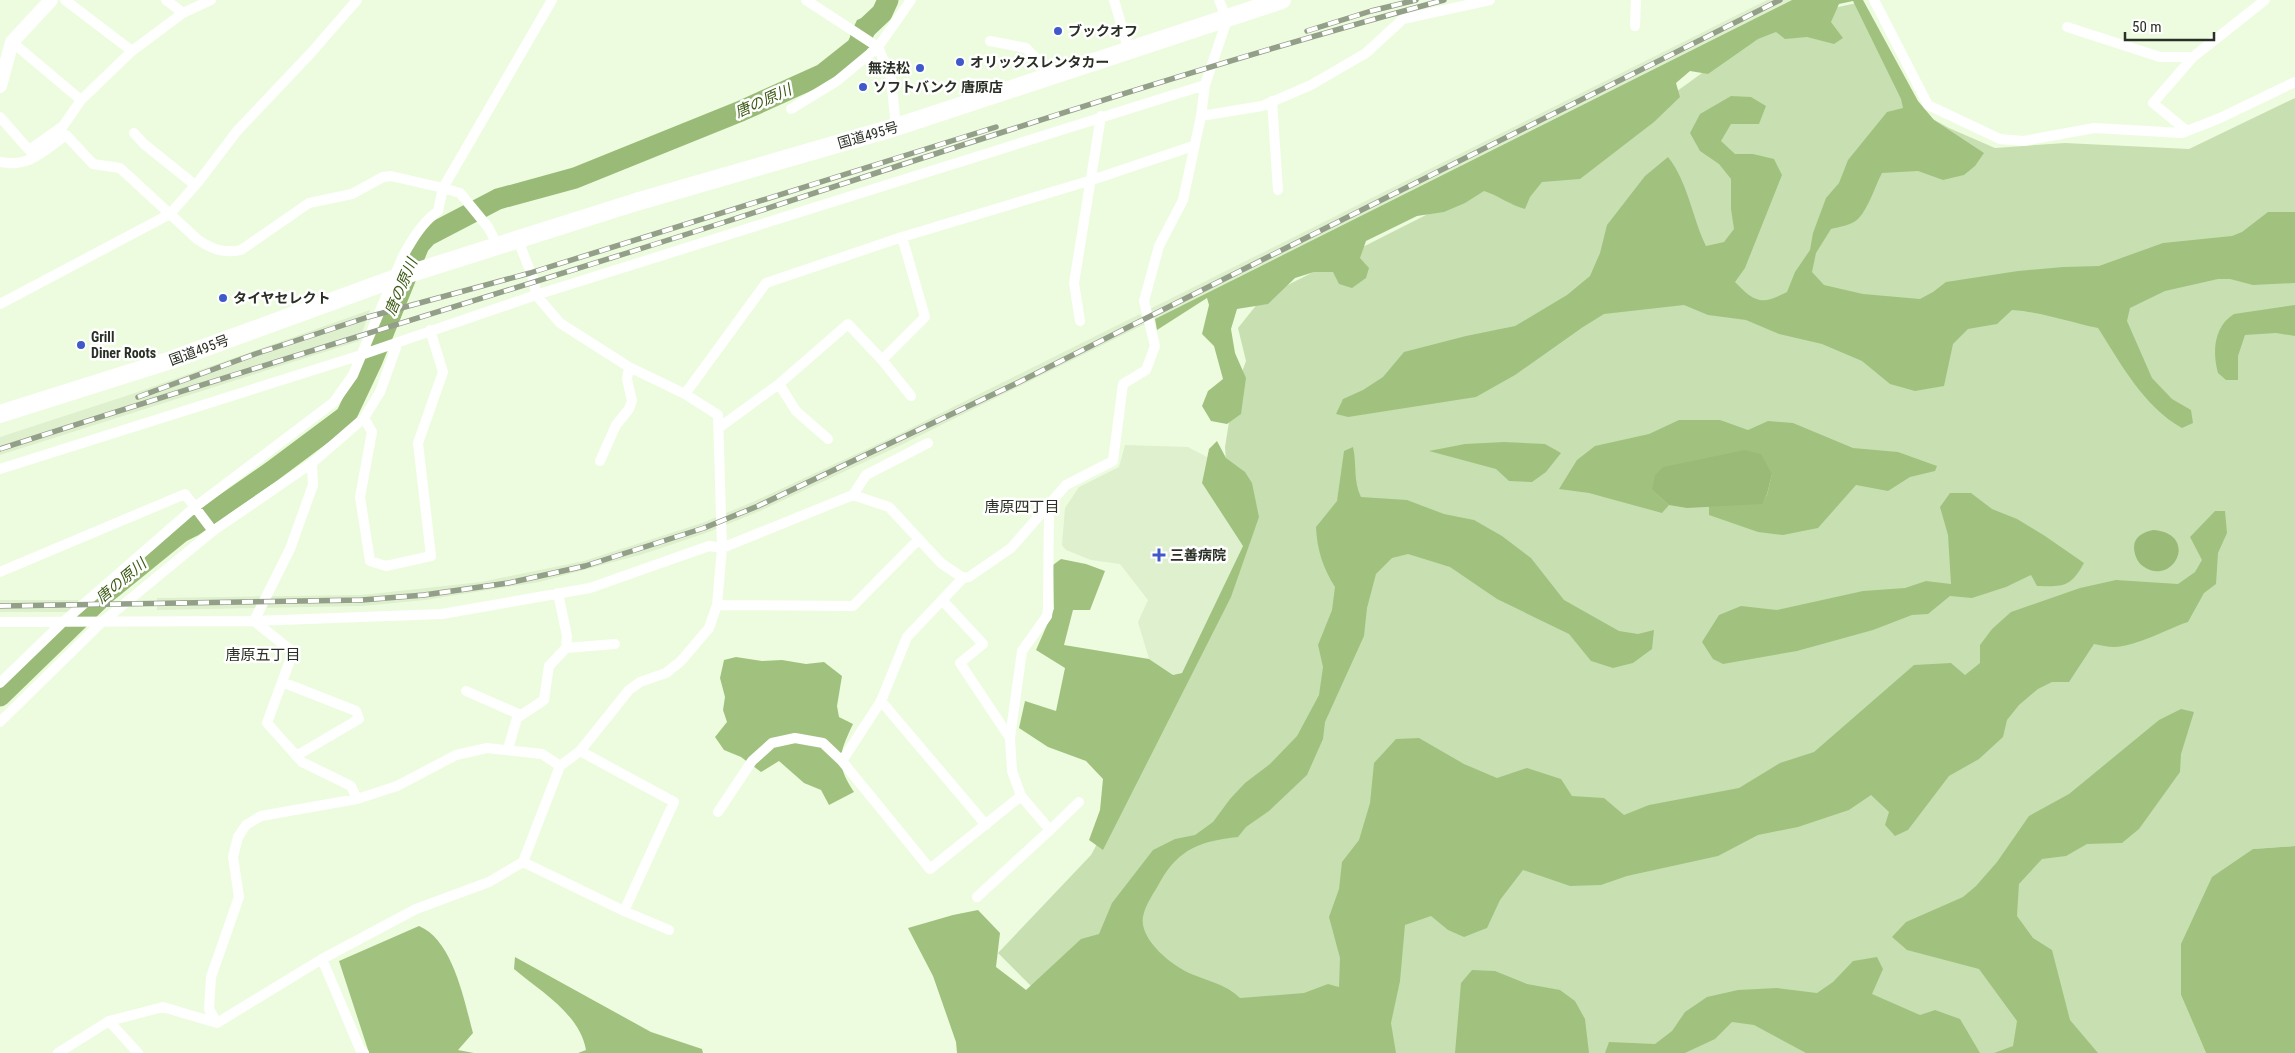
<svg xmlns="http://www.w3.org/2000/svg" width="2295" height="1053" viewBox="0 0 2295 1053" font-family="'Roboto Condensed','Noto Sans JP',sans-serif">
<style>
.built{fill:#def0ce}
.green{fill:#c8e0b1}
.forest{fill:#a1c27f}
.water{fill:#9abb78}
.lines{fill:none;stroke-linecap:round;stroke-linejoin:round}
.river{stroke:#9abb78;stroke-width:21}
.street{stroke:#fff;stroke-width:10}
.secondary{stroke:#fff;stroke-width:14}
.highway{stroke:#fff;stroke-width:18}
.rail-casing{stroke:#949f8a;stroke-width:5.5}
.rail{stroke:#fff;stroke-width:4;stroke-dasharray:11;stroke-linecap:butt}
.poi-dot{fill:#3f58ca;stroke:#fff;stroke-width:2}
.labels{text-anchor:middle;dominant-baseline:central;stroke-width:5;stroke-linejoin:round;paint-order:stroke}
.poi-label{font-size:14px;font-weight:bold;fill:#2a3025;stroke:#fff;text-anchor:start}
.street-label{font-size:14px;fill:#2a3025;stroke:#fff}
.water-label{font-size:15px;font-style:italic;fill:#3b5912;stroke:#fff}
.neighbourhood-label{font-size:15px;fill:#2a3025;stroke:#fff}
</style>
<rect width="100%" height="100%" fill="#edfcdf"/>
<path class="built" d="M1767 0H1792L1155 319 1150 309Z
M370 310 359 341 0 455V437L132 394Z
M1140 314 1145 324 901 445 760 511 706 533 643 554 539 582 425 600 362 606 157 610V598L362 595 481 582 584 561 702 523 755 501 897 435Z
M1125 445 1188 447 1207 457 1202 483 1243 546 1182 673 1173 675 1149 659 1138 622 1148 600 1120 564 1091 560 1066 550 1062 545 1065 508 1079 487 1119 467Z
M0 600H78L77 612H0Z"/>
<path class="green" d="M1861 2 1911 107 1949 128 1995 148 2065 143 2189 149 2295 98V846L2253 849 2181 995 2206 1053H1287L1031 986 998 953 1091 855 1135 775 1248 546 1226 462 1225 447 1233 397 1246 361 1238 328 1262 298 1495 180 1583 159 1774 21Z"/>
<path class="forest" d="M1792 0H1863L1918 101 1934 120 1984 153 1975 166 1964 175 1943 180 1918 171 1882 173C1875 186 1866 216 1854 222 1847 226 1838 227 1831 229L1816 253 1812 272 1824 285 1863 294 1920 299 1933 292 1946 282 2018 271 2063 267 2099 266 2163 243 2232 236 2242 232 2268 212H2295V283L2253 285 2230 279H2218L2165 291 2130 308 2127 321 2152 378 2172 399 2191 410 2193 423 2182 428C2144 407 2121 364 2098 328 2069 322 2042 312 2012 310L1997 324 1968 329 1953 344 1944 386 1915 391 1890 384 1862 361 1822 344 1779 334 1746 320 1708 315 1684 305 1604 314 1583 327 1515 375 1476 397 1348 417 1336 414 1343 399 1363 390 1383 377 1404 352 1466 336 1515 326 1567 295 1590 276 1600 253 1607 225 1645 176 1668 157C1688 182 1692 217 1706 246L1724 242 1734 229 1731 209V179L1719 164 1700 151 1690 133 1700 114 1731 96 1751 97 1766 106 1759 124H1731L1721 141 1735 154H1753L1774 159 1782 175 1745 268 1735 282C1755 303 1762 305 1787 292L1795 272 1810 250 1813 233 1826 198 1839 183 1848 160 1887 112 1903 108 1901 99 1853 1 1839 4 1831 22 1843 38 1834 44 1807 37 1785 39 1776 32 1758 39 1708 74 1690 71 1676 83 1680 97 1654 122 1580 179 1542 182 1530 197 1525 209C1510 205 1499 196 1484 191L1465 203 1444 212 1417 216 1366 241 1360 258 1369 268 1366 278 1352 288 1339 284 1333 272H1314L1295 278 1268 304 1237 309 1231 329 1235 353 1246 378 1241 414 1227 424 1211 421 1202 406 1208 391 1223 379 1214 346 1202 334 1209 305 1207 298 1157 330 1155 319Z
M2295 305V336L2276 333 2245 335 2238 356V380H2226L2218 373C2212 352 2214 326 2234 314Z
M1679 420H1720L1748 430 1768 421 1793 423 1853 448 1898 452 1937 466 1935 471 1910 477 1888 491 1856 485 1818 528 1783 535 1758 532 1709 515V500L1761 504 1767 495 1772 474 1652 490 1669 505 1662 513 1589 493 1559 489 1577 460 1595 446 1649 434Z
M1217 441 1226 458 1245 472 1252 483 1259 517 1231 597 1103 850 1089 840 1100 810 1103 779 1086 761 1048 747 1019 728 1025 701 1056 711 1065 668 1036 650 1054 609 1053 565 1061 559 1086 564 1105 571 1090 610H1073L1064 645 1149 659 1173 675 1182 673 1243 546 1202 483 1209 449Z
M1504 442 1545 444 1561 453 1546 472 1532 482 1509 481 1496 469 1429 451 1465 444Z
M1353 447C1357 464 1353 481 1361 497L1407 500 1444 514 1474 520 1502 536 1531 558 1564 600 1619 631 1638 634 1654 630 1652 649 1633 663 1613 668 1591 661 1569 634 1497 599 1450 567 1408 554 1392 558 1376 574 1367 608 1364 636 1325 722 1323 739 1307 775 1269 811 1246 827 1238 837C1202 841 1179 848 1160 882 1154 893 1145 905 1143 917 1139 939 1171 965 1189 973 1207 981 1226 984 1240 998L1304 993 1328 984 1339 987 1340 958 1329 917 1339 889 1342 862 1359 840 1370 803 1374 763 1396 739 1419 738 1464 764 1497 778 1527 768 1561 779 1572 796 1604 798 1624 815 1649 805 1739 788 1780 763 1814 752 1914 665 1951 663 1965 675 1980 663V645L1992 629 2011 612 2080 588 2116 580 2178 584 2195 572 2202 560 2190 537 2215 511H2225L2227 533 2218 553 2216 584 2204 593 2188 622C2164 630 2138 646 2114 647 2108 647 2101 645 2094 644L2069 682H2052L2038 689 2019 705 2007 720 2003 737 1979 759 1949 776 1908 830 1895 836 1885 825 1889 812 1871 795 1849 810 1798 827 1758 835 1718 856 1627 876 1601 885 1570 886 1523 870 1500 900 1487 928 1464 937 1448 930 1431 916 1405 925 1400 981 1391 1023 1396 1053H957L956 1042 933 976 908 928 953 915 978 910 1000 933 996 967 1026 990 1081 939 1099 934 1112 903 1153 850 1175 839 1195 835 1213 822 1230 799 1245 783 1270 764 1297 736 1319 695 1323 667 1318 645 1332 610 1335 587C1323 568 1317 550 1316 527L1337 501 1344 451Z
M1950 493H1971L1992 509 2017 519 2045 536 2084 563C2071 587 2063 587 2037 586L2031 575 2006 587 1972 598 1950 596 1928 614 1912 615 1873 630 1797 651 1723 664 1713 659 1702 642 1719 615 1741 606 1777 610 1863 591 1905 588 1926 581 1951 584 1948 535 1940 507Z
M736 657 762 661 782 660 806 664 824 662 842 676 837 706 839 717 853 724C839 754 835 763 854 792L829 805 821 790 804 783 779 761 761 772 741 757 724 750 715 737 727 722 723 710 725 697 720 678 724 660Z
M2181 709 2194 712 2181 754 2180 772 2139 829 2122 843 2087 844 2066 856 2042 859 2019 884 2017 916 2033 938 2052 950 2070 1020 2098 1053H1994L2013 1046 2017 1021 1979 969 1907 950 1892 937 1906 922 1963 897 1976 886 1997 862 2029 816 2069 794 2159 720Z
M2295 846V1053H2206L2181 995V944L2212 877 2253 849Z
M419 926C453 940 464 1000 473 1033L458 1050 474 1053H369L339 961Z
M515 957 651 1032 702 1049 703 1053H578L586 1050C580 1014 540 991 514 969Z
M1877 957 1883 969 1872 994 1920 1015 1935 1010 1960 1019 1980 1053H1806L1754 1025 1732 1022 1715 1039 1685 1053H1605L1609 1042 1655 1044 1672 1031 1685 1012 1707 997 1738 990 1777 988 1817 993 1833 982 1853 961Z
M1472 970 1495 971 1527 984 1560 990 1575 1001 1585 1019 1589 1053H1455L1461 983Z"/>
<path class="water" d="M881 0H898L874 35 869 48 857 47 850 35 857 20C869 15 877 12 881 0Z
M1745 450 1761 454 1772 474 1767 494 1762 504 1687 508 1669 505 1652 490 1655 475 1663 467Z
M2153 530C2196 533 2178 579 2150 570 2142 567 2137 562 2135 554 2131 539 2140 533 2153 530Z"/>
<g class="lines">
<path class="river" d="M0 696 106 593 181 532 193 526 271 472 346 416 372 361 419 245 427 236 498 199 575 178 741 111 823 74 857 47 865 29 882 13 888 0"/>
<path class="street" d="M65 0 132 51
M166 0 183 13
M806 0 878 47 891 78 896 127
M1114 0 1129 51
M1874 0 1928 105 2000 139 2023 141 2094 128 2182 133 2220 118 2295 82
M1635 26 1636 0
M2067 27 2160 57H2193
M990 41 1026 48 1053 76
M12 42 81 100
M1272 101 1278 190
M791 109 837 81 878 47 911 0
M1201 116 1262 106 1311 85 1366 53 1403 19 1490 0
M0 117 29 150 63 126 81 100 132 51 183 13 211 0
M2187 131 2153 103 2193 57 2265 0
M134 133 144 144 195 185
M0 162C29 168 44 151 66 135L93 164 120 168 197 239C211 249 224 254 241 250L309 203 352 194 383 177 391 176 443 188 438 211C422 223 413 238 403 256L353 375 334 402 195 507 62 623 0 683
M498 246 488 227 460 193 443 188 552 0
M0 304 170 214 199 181 237 131 310 54 357 0
M1080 321 1074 283 1101 116
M882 360 911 396
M779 384 796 411 828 439
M685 394 766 283 902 237 1092 180 1193 146
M364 418 372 432 360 497 370 561 386 566 431 556 418 443 443 372 430 330
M720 427 779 384 848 324 882 360 925 317 902 237
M600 461 616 425 629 409 632 401 627 379 629 367
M0 469 358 356 536 295 1205 85
M853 495 866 475 928 443
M0 572 185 494 213 531
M717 605 853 606 918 540
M254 621 290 549 313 485 312 463 364 418 380 392 398 342
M254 621 293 652 267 723 302 762 351 786 357 799
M0 622 254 621 442 614 590 588 709 546 722 548 853 495 889 507 941 563 963 578
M566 648 615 644
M282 682 356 711 359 719 296 756
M466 691 521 715
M881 701 986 825
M0 722 101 623 213 531 312 463
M1010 738 1022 651 1047 616 1048 609 1049 504
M508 749 517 718 544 700 549 666 566 648 567 636 558 593
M580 751 674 802 624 911
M842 761 881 701 907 637 963 578 969 577 1011 548 1066 485 1113 461 1123 384 1146 370 1155 346 1144 301 1159 246 1183 200 1201 116 1205 85 1227 20 1219 0
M718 812 752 761 772 743 795 738 823 743 842 761 930 869 1021 796 1012 771 1010 738 960 663 983 644 943 601
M1050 830 1079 802
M523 862 624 911 669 930
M977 897 1050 830 1021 796
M322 959 360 1049 364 1053
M109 1021 138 1053
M217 1023 209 1009 211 977 239 897 233 857 238 837 246 825 261 816 357 799 397 786 456 755 487 748 542 754 560 766
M58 1053 109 1021 163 1007 217 1023 322 959 416 909 489 882 523 862 560 766 580 751 629 690 640 682 666 673 681 661 709 628 717 605 722 548 718 415 685 394 629 367 560 323 536 295 534 281 518 240"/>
<path class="secondary" d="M0 86 12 42 51 0"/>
<path class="highway" d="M0 414 171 360 396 278 636 202 896 127 1282 0"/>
<g class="rail-casing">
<path id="rail" d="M1307 31 1371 11 1416 0
M138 397 255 354 368 317 530 273 996 127
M0 449C241 371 484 299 725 222 964 145 1201 65 1444 0
M0 606 362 600 424 595 508 583 585 566 704 528 758 506 1015 384 1780 0"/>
</g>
<use href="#rail" class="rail"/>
</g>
<g class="poi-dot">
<circle cx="1058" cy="31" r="5"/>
<circle cx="960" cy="62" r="5"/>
<circle cx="920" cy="68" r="5"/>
<circle cx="863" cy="87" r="5"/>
<circle cx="223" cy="298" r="5"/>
<circle cx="81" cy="345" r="5"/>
<path d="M1156.5 547.5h5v5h5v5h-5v5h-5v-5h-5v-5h5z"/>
</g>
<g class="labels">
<g class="poi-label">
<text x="1068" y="31">ブックオフ</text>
<text x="970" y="62">オリックスレンタカー</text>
<text x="910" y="68" text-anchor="end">無法松</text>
<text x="873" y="87">ソフトバンク 唐原店</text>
<text x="233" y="298">タイヤセレクト</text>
<text x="91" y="337">Grill<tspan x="91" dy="16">Diner Roots</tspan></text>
<text x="1170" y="555">三善病院</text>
</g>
<g class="street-label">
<text transform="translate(868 135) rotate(-16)">国道495号</text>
<text transform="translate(199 350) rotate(-20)">国道495号</text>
</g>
<g class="water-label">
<text transform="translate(763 101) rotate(-24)">唐の原川</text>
<text transform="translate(401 287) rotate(-67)">唐の原川</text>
<text transform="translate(121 581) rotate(-40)">唐の原川</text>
</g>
<g class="neighbourhood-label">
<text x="1022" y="507">唐原四丁目</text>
<text x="263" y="655">唐原五丁目</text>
</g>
</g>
<path d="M2125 32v8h89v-8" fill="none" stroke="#2a3025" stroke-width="2.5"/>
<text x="2132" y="32" font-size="15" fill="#2a3025" stroke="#ffffff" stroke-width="4" paint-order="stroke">50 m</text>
</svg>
